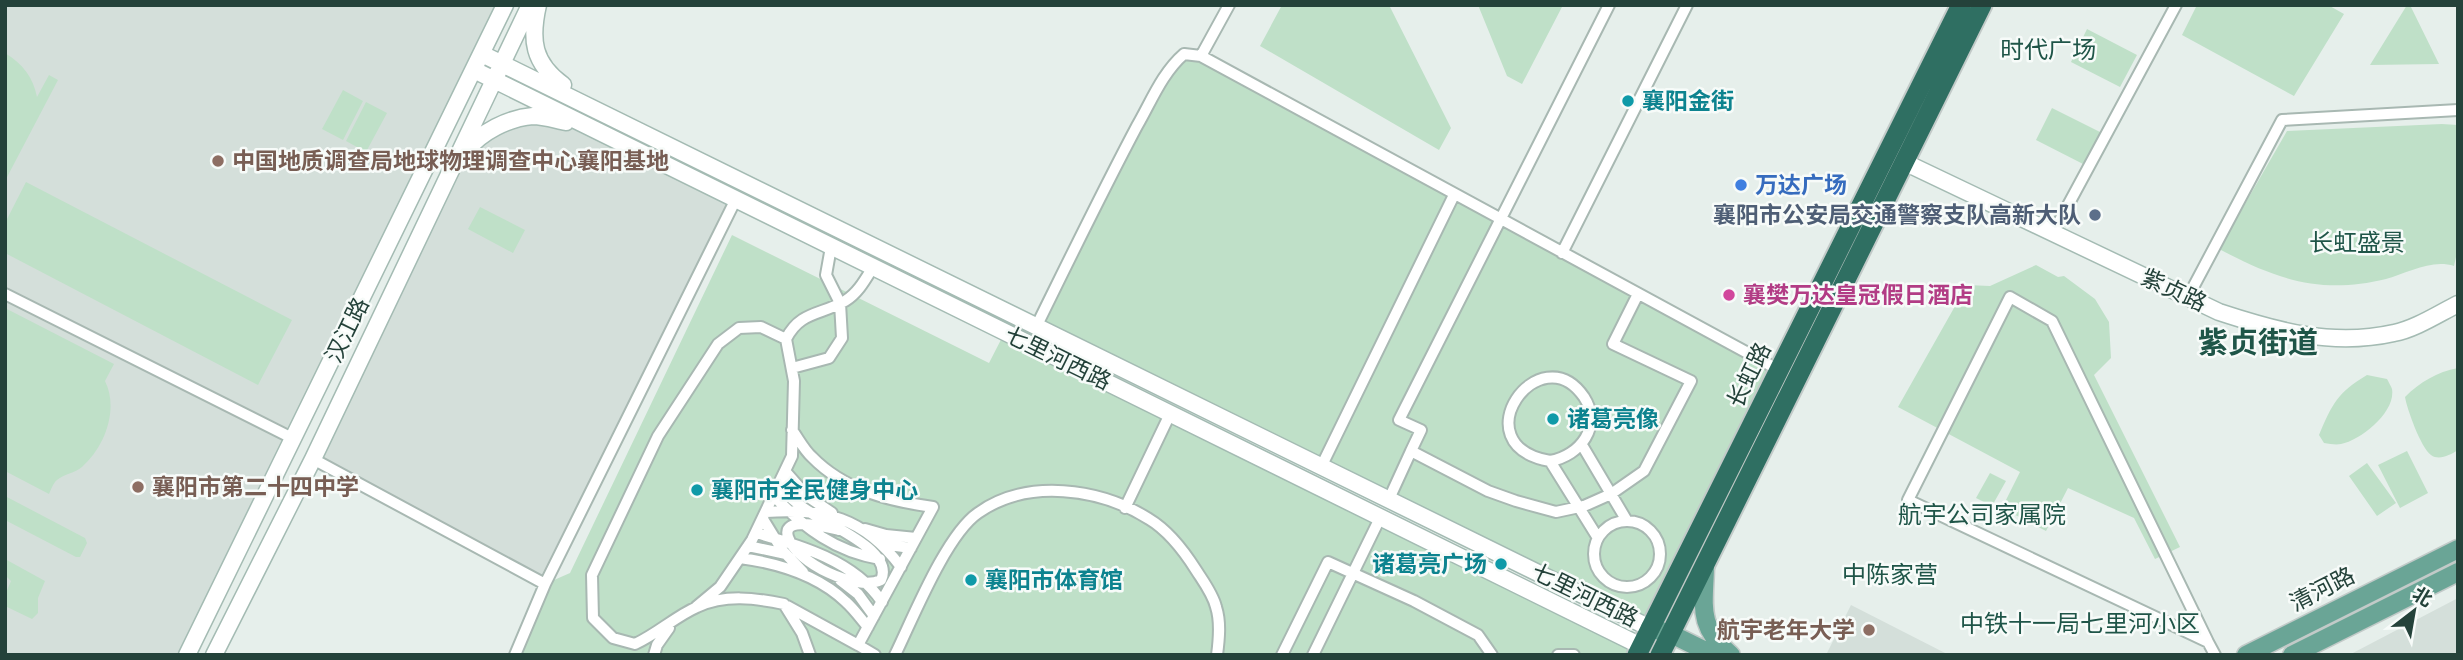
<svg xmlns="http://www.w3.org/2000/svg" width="2463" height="660" viewBox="0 0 2463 660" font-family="Arial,'Noto Sans SC',sans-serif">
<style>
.built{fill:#d4dfda}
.green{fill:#bfe0c8}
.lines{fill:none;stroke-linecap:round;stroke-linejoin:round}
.street-casing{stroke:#a8b8b2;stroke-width:14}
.secondary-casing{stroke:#a4bbb3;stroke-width:19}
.primary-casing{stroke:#c2cac8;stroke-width:21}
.highway-casing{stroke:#c2cac8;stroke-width:23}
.street{stroke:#fff;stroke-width:10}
.secondary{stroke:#fff;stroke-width:16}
.primary{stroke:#6aa596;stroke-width:18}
.highway{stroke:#2f6f62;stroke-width:19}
.culture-dot{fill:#0f9aa8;stroke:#f7fbf9;stroke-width:2.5}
.education-dot{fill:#8d6e63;stroke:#f7fbf9;stroke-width:2.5}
.shop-dot{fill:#3f7fe0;stroke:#f7fbf9;stroke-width:2.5}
.service-dot{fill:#5c6f8a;stroke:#f7fbf9;stroke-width:2.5}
.hotel-dot{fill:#d1479c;stroke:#f7fbf9;stroke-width:2.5}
.labels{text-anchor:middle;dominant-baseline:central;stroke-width:5;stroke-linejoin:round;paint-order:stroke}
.culture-label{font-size:23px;font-weight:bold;fill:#0d838f;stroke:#f7fbf9;text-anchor:start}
.education-label{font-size:23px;font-weight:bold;fill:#785e54;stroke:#f7fbf9;text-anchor:start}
.shop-label{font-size:23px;font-weight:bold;fill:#366cbe;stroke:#f7fbf9;text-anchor:start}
.service-label{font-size:23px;font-weight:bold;fill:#4e5e75;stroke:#f7fbf9;text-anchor:end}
.street-label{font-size:23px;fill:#24423a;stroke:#f7fbf9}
.hotel-label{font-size:23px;font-weight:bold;fill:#b23c85;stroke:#f7fbf9;text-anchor:start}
.neighbourhood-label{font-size:24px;fill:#1f5548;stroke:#f7fbf9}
.district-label{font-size:30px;font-weight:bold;fill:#1f5548;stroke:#f7fbf9}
</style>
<rect width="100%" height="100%" fill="#e6efeb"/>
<path class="built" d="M5 5H505L187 655H5Z
M505 123 586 125 736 199 545 584 313 459 450 172Z
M2458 598V655H2349Z
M1851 605 1949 655H1826Z"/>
<path class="green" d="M1282 5H1389L1451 128 1439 150 1260 46Z
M1478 5H1563L1522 84 1507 76Z
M2197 5H2328L2344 14 2294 96 2182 35Z
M2407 5H2410L2439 64 2370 65Z
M2087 29 2137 55 2120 87 2071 62Z
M5 53C23 64 33 77 37 97L49 75 58 80 5 181Z
M1184 54 1201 56 1779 370 1650 628 1037 325 1112 173Z
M343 90 363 101 343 140 322 129Z
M366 102 387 113 366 152 346 141Z
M2052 108 2102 133 2085 165 2036 140Z
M2442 124 2458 125V248L2454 266C2431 259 2408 273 2386 279 2320 295 2276 279 2219 249L2287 131Z
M26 182 292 320 258 385 5 253V223Z
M480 207 525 230 513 253 468 229Z
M732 235 989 363 1007 328 1641 646 1637 655H515L545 584 570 573Z
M2036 265 2058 277 2064 276 2095 299 2109 322 2111 358 2094 375 2180 547 2155 559 2134 518 2068 488 2046 531 2002 508 2020 472 1898 407 1967 285 1990 286Z
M5 308 114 364 105 381C119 409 105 447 82 467 75 473 64 474 57 480 53 483 51 490 49 494L5 471Z
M2458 368V450C2450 455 2439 461 2431 455 2421 448 2407 409 2405 397 2420 382 2437 372 2458 368Z
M2367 375 2387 379C2389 383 2391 386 2392 389 2396 412 2361 440 2341 444 2336 445 2330 444 2324 443L2319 435C2332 404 2338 392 2367 375Z
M2407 451 2428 493 2400 508 2378 465Z
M2367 463 2396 503 2377 516 2349 476Z
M1990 473 2006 481 1992 506 1976 498Z
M5 496 85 538 87 543 80 557H76L5 520Z
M5 559 45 581 38 598V613L32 619 5 606V595L11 581 5 575Z"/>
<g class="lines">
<g class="street-casing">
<path id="street" d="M1201 56 1229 5
M2053 233 2176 5
M1562 253 1687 5
M5 294 294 439
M2188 297 2282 120 2458 110
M1037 325C1070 258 1102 192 1137 126 1151 102 1162 73 1184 54L1201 56 1779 370
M786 339C800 311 821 315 845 301 858 293 865 280 873 267
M792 368 829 358 842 338 840 303 826 275 831 247
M1582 445 1627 521
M1411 451 1421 430 1399 420 1609 5
M313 459 545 584 515 655
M1550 461C1580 456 1603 426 1584 397 1540 333 1459 445 1550 461L1598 538
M1322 465 1454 195
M785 471 807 496 832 513
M778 487C788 495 797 504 808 511 827 524 895 551 881 580 857 592 796 563 788 537 781 514 830 528 839 530
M774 496C804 528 836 552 880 559
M1389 499 1411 451 1488 491 1516 501 1556 512 1584 506 1611 494 1644 471 1691 381 1613 344 1638 294
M1125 508 1170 414
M766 512C824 508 864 517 901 567
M763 519 782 550 803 572
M1594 554a33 33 0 1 1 66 0a33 33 0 1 1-66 0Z
M865 529 886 535 916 538
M756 533C799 545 855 561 882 602
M881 544 911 548
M748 546 786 554
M740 558C777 563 818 575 846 602 854 609 861 619 868 627
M840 580 858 594 874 616
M545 584 736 199
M787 606 858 645 933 507C889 501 844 490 812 457 804 450 798 438 792 430
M696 607 720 587 752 540 792 456 794 381 786 339 761 327 739 328 718 344 658 436 592 575 593 618 613 638 635 644C657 634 676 616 697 607 725 594 755 598 784 604L802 633 810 655
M2208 642 1908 500 2010 297 2052 321 2208 642 2215 655
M858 645 875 655
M654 655 657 645 669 628
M895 655C913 618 946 535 978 513 1027 478 1100 488 1149 519 1169 531 1184 551 1196 570 1203 581 1213 594 1216 607 1221 622 1219 640 1217 655
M1282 655 1328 562 1414 601 1478 635 1492 655
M1313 655 1380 518
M1558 655H1574"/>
</g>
<g class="secondary-casing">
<path id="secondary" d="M538 5C530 40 533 63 563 85
M482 54 1650 628
M474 70 1641 646
M466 151C481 132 508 118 533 116 543 116 556 120 566 122
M1904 162 2219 312C2277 331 2332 347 2394 333 2415 329 2438 314 2458 304
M187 655 505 5
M214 655 313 459 530 5"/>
</g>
<g class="primary-casing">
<path id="primary" d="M1705 567C1704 607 1697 626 1731 655
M1650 628 1671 634 1714 655
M2246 655 2458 549
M2292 655 2458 572"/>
</g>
<g class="highway-casing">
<path id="highway" d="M1637 655 1961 5
M1660 655 1982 5"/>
</g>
<use href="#street" class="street"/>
<use href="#secondary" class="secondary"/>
<use href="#primary" class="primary"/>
<use href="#highway" class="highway"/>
</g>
<g class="culture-dot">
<circle cx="1628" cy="101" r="7"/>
<circle cx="1553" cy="419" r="7"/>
<circle cx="697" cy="490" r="7"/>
<circle cx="1501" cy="564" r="7"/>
<circle cx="971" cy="580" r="7"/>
</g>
<g class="education-dot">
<circle cx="218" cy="161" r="7"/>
<circle cx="138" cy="487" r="7"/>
<circle cx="1869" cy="630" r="7"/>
</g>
<circle class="shop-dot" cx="1741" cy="185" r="7"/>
<circle class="service-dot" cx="2095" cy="215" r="7"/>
<circle class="hotel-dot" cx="1729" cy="295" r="7"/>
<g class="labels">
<g class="culture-label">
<text x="1642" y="101">襄阳金街</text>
<text x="1567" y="419">诸葛亮像</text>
<text x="711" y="490">襄阳市全民健身中心</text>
<text x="1487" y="564" text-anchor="end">诸葛亮广场</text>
<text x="985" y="580">襄阳市体育馆</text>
</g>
<g class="education-label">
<text x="232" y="161">中国地质调查局地球物理调查中心襄阳基地</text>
<text x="152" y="487">襄阳市第二十四中学</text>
<text x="1855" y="630" text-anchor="end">航宇老年大学</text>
</g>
<g class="shop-label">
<text x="1755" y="185">万达广场</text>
</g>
<g class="service-label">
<text x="2081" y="215">襄阳市公安局交通警察支队高新大队</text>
</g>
<g class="street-label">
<text transform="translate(2174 290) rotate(25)">紫贞路</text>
<text transform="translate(347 330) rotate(-64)">汉江路</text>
<text transform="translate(1058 358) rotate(26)">七里河西路</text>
<text transform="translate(1749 375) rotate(-64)">长虹路</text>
<text transform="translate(2322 589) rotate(-27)">清河路</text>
<text transform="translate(1585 595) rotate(26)">七里河西路</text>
</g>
<g class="hotel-label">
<text x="1743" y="295">襄樊万达皇冠假日酒店</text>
</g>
<g class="neighbourhood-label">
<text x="2048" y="49">时代广场</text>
<text x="2357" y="242">长虹盛景</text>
<text x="1982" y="514">航宇公司家属院</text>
<text x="1890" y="574">中陈家营</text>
<text x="2080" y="623">中铁十一局七里河小区</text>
</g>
<g class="district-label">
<text x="2258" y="342">紫贞街道</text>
</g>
</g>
<rect width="2463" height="660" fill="none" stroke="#24423a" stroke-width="14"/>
<g transform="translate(2414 611) rotate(31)" stroke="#f7fbf9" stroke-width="5" paint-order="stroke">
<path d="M0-5L12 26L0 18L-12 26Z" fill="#24423a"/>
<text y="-10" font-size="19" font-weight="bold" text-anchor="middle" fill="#24423a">北</text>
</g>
</svg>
